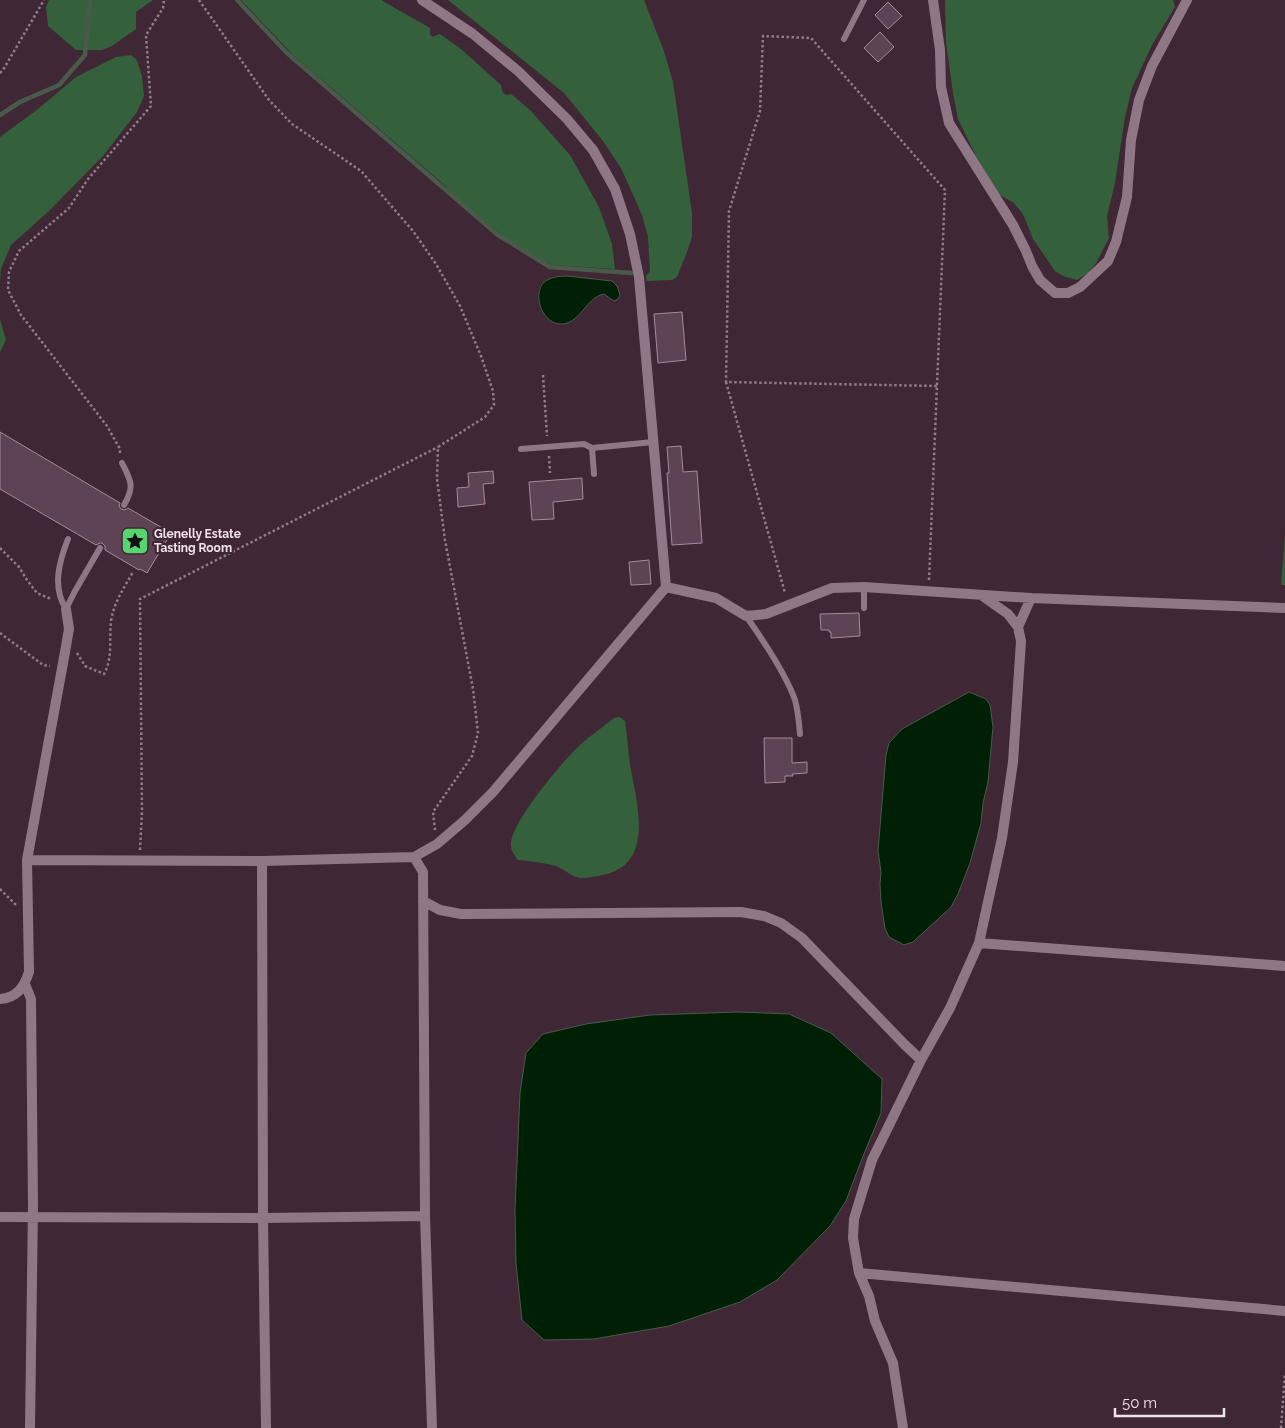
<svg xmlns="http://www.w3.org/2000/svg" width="1285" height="1428" viewBox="0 0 1285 1428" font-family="Raleway,sans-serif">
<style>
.green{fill:#34613b}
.water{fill:#002005;stroke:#495a4a}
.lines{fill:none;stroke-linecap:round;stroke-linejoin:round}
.stream{stroke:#495a4a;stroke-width:4.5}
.building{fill:#5d4353;stroke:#a88a9c}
.path{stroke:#917d89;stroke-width:2.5;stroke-dasharray:2.5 2.5;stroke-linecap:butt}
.service{stroke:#8f7785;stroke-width:6}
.minor{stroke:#8f7785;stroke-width:10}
.labels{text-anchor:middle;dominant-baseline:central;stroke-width:4.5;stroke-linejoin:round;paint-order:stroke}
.poi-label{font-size:12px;font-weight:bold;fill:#f2e2eb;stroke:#3f2736;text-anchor:start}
</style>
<rect width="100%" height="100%" fill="#3f2736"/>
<path class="green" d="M49 0H153L136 12V29L112 46 102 50H76L48 26 46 7Z
M241 0H381L430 28V34L432 37 440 34 461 49 501 85C502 90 502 94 508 95L511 94 530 110 570 155 599 207 612 244 615 269 552 265 538 258 509 240 477 216 441 182 293 55Z
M448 0H644L664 51 673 82 692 213V237L687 252 677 277 672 280 647 281 646 276 650 271 648 237 642 215 621 168 603 141 564 93Z
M945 0H1173L1175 7 1152 45 1132 88 1125 117 1115 183 1107 216 1109 238 1096 263 1088 273 1077 280 1063 276 1055 271 1033 239 1023 214 1014 203 1000 195 977 158 958 119 953 93 946 42Z
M131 55 137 60 142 76 144 96 137 112 103 156 49 211 11 245 1 269 0 282V137L38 109 76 77 116 57Z
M0 319 6 340 0 352Z
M1285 533V585H1281Z
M620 717 625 721C628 739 628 757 632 775 638 808 652 862 607 874 598 876 589 878 580 878 572 877 564 869 556 866 544 863 531 861 518 860 514 854 510 850 511 842 514 819 562 762 580 745 591 735 603 727 614 718Z"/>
<path class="water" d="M567 276 612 281 617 286 620 295 618 299 614 301 604 294C586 297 580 325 560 324 540 323 531 289 547 280 553 277 560 276 567 276Z
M969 692 986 699 990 705 993 727 988 782 983 803 981 823 970 863 958 894 951 907 913 942 904 945 889 937 885 928 881 902 880 884 881 872 878 851 886 755 889 743 902 729Z
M738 1012 789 1014 831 1033 882 1079 881 1113 863 1156 846 1201 830 1226 777 1280 740 1302 669 1326 594 1339 544 1340 522 1320 516 1263 515 1209 520 1093 526 1053 543 1034 586 1024 650 1015Z"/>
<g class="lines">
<path class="stream" d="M237 0 287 53 498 235 550 267 631 273
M0 115 20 102 59 85 85 55 90 0"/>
</g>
<path class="building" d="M888 2 902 16 888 29 875 15Z
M880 32 894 47 878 62 864 48Z
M682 312 686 360 658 363 654 314Z
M0 432 120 503 119 506 121 509 125 510 128 508 171 533 147 573 140 569 139 570 105 550V546L102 543H100L96 545 0 489Z
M681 446 683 472 697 471 702 543 672 545 667 473H669L667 447Z
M493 471 494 483 483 484 485 504 458 507 457 488 469 487 468 473Z
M582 478 583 499 553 502 554 519 532 520 529 482Z
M649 560 651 584 631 585 629 562Z
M859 613 860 636 831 638V632H829V630H821L820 614Z
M764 738H792V763L807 762V773L792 774 793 776H785V782L765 783Z"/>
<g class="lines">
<path class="path" d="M199 0 269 100 292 124 361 171 413 231 436 264 460 306 481 356 493 391 494 405 485 417 438 447 437 479 445 540 473 689 478 733 472 756 433 812 435 830
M0 73 3 70 44 0
M543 375 547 436
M726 382 785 593
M120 453V449L107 426 21 315 8 290 9 272 19 251 69 208 88 179 151 106 146 35 163 8 164 0
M549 456 550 473
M0 548 19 567 27 580 37 593 51 599
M929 580 945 190 811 38 763 36 760 111 729 211 726 382 937 386
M0 633 43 665 50 666
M77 653 85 666 104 674C113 658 109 639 111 621 114 602 124 588 133 572
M140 850 142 812 140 599 438 447
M0 889 16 905
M1281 1428 1285 1374"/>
<path class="service" d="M844 39 864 0
M592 448 594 474
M521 449 584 444 592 448 653 442
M122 463C131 481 135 486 124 505
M68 539C59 562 52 587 66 609L75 591 100 548
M864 608V587
M746 616C763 640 785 672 795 700 798 711 799 722 800 734"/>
<path class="minor" d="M933 0 940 50 941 87 949 123 1013 225 1026 251 1032 266 1040 280 1055 293H1068L1080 287 1108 261 1116 242 1127 197 1131 140 1139 100 1152 66 1187 0
M666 587 716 598 746 616 766 614 832 588 864 587 1031 598 1285 608
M1018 627 1031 598
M414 857 437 844 465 820 493 792 666 587 639 277 630 234 615 189 593 150 567 119 518 71 473 34 422 0
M27 860 65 652 69 629 66 609
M262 861 263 1218 266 1428
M423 901 440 910 461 914 741 912 764 916 781 923 802 938 904 1044 921 1060 950 1008 979 943 1285 966
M979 943 1002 838 1013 762 1021 641 1018 627 1008 614 981 595
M25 984 31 999 33 1206 30 1428
M0 999C17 998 24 987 29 972L27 860 262 861 414 857 423 872 425 1216 432 1428
M0 1217 263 1218 425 1216
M859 1273 1285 1311
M903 1428 893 1363 875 1321 869 1296 859 1273 853 1238 854 1219 872 1160 921 1060"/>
</g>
<defs>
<g id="sight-square" transform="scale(1.4375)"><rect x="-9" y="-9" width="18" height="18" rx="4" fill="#58d56f" stroke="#3f2736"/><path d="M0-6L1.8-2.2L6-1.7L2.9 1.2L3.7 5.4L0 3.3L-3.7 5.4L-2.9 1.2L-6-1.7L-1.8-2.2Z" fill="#111"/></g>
</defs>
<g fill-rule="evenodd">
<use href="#sight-square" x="135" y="541"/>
</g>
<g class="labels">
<g class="poi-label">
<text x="154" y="534">Glenelly Estate<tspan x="154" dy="14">Tasting Room</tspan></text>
</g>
</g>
<path d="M1115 1408v8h109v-8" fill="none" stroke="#f2e2eb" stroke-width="2.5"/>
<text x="1122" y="1408" font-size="15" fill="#f2e2eb" stroke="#3f2736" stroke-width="4" paint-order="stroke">50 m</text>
</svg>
